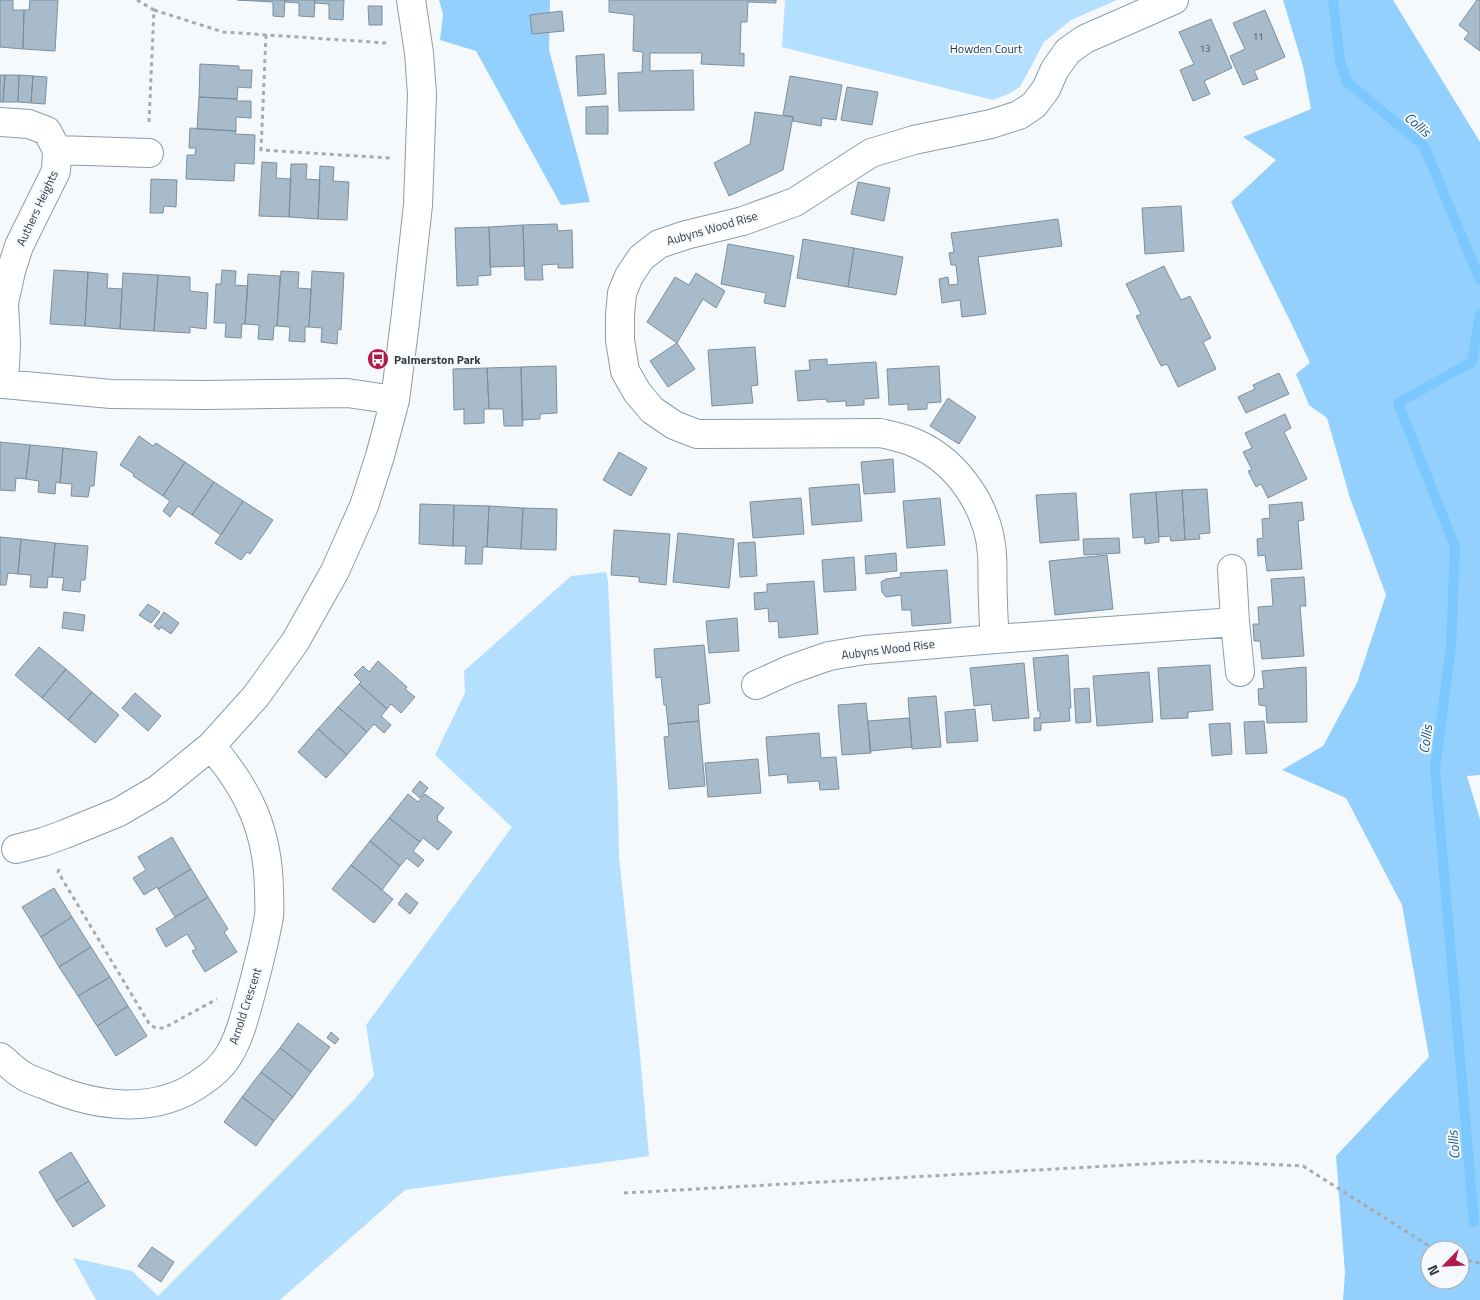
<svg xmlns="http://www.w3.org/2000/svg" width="1480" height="1300" viewBox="0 0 1480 1300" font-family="'Titillium Web',sans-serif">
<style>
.green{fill:#b5dffe}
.forest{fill:#94d0fd;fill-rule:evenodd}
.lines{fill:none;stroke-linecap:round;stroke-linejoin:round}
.stream{stroke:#7ac8ff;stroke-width:10}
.building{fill:#a7bbca;stroke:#7c8f9d}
.street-casing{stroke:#8a9dab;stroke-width:30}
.path{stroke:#a5abaf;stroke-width:3;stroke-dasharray:4 4;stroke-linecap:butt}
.street{stroke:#fff;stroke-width:28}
.labels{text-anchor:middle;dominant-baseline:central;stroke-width:4;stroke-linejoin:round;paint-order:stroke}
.number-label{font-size:10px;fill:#4f5a62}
.park-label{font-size:12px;fill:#193a51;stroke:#f5f9fc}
.street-label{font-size:12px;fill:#323a40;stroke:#f5f9fc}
.poi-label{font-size:12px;font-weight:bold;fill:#323a40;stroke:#f5f9fc;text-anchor:start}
.water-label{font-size:14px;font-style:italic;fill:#1c557a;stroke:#f5f9fc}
</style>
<rect width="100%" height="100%" fill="#f5f9fc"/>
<path class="green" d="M785 0H1117L1071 20 1044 42 1020 87 1008 94 993 100 782 47Z
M606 572 608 581 618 804 619 857 639 1044 649 1156 405 1190 280 1300H96L73 1258 132 1271 158 1296 353 1101 374 1076 366 1025 512 827 435 755 465 693 464 671 571 576Z"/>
<path class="forest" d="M439 0H550L549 50 590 202 561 205 476 51 440 40 443 14Z
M1283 0H1393L1480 142V775L1467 776 1480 819V1300H1343L1345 1273 1336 1156 1429 1057 1402 905 1346 798 1282 770 1323 746 1357 683 1386 595 1350 498 1327 418 1309 405 1296 374 1310 363 1294 329 1231 202 1276 160 1243 137 1311 109 1303 66ZM1430 1250H1460V1280H1430Z"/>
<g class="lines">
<path class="stream" d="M1333 0 1340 61 1347 82 1424 146 1480 280
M1474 1222 1435 768 1451 647 1455 547 1398 403 1472 362 1480 315"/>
</g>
<path class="building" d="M0 0H13V10H24L23 49 0 47Z
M30 0H58L55 51 23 49 24 10H29Z
M237 0H285L284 17 273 16V2Z
M285 0H315L314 17 299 16V3L285 2Z
M315 0H344L343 20 329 19V4L315 3Z
M609 0H776V3L748 2 747 22H741L740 54 744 53V66L701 64 702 53H650V71L693 70 694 110 619 111 618 73 642 72 643 52 633 51 634 15 609 12Z
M1477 0H1480V51L1464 39 1469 33 1459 25Z
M368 6H382V25H369Z
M1265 10 1285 57 1254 71 1258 79 1243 85 1230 56 1245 49 1233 23Z
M562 11 564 31 532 34 530 15Z
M1211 19 1232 68 1204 81 1210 94 1193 101 1180 70 1194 64 1179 32Z
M604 54 606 94 578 96 576 56Z
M200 64 239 66V70H252L251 88 238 87 237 99 199 97Z
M0 75H5L3 102H0Z
M5 75H19L18 102H3Z
M19 75 33 76 31 103 18 102Z
M33 76 47 77 45 104 31 103Z
M790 76 842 85 836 120 822 118 821 126 793 121V117L783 115Z
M847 87 878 92 872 125 841 120Z
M199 97 237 99V101H251V118L236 117V131L197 129Z
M608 106V134H586V107Z
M755 112 793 117 783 170 729 196 714 163 750 144Z
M190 128 236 131 235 134 255 135 254 164 235 163 234 181 186 179 187 155H195L196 148H189Z
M262 162 277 163 276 178 291 179 289 217 259 216Z
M291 164H307L306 179 320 180 318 219 289 217Z
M320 166 334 167 333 181 349 182 347 220 318 219Z
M151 179 177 180 176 207 164 206 163 213H150Z
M858 182 890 188 884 221 851 214Z
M1181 206 1184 251 1145 254 1142 208Z
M1058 219 1062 246 978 257 986 314 962 317 960 300 942 303 939 279 948 277 949 285 958 284 956 265H951L949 253 954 252 951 233Z
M557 224 558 231 572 230 573 268H558V264L542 265 543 280H525L523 225Z
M523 225 524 266 490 267 489 227Z
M489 227 491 275 478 276V285L457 286 455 228Z
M803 239 854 248 848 287 797 278Z
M728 244 794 256 785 307 764 303 766 293 721 284Z
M854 248 903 257 896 295 848 287Z
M1164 266 1181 300 1190 296 1211 338 1203 342 1216 369 1178 387 1167 364 1161 366 1136 316 1141 314 1126 284Z
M54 270 88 272 85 326 50 324Z
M222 270 236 271 235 285 248 286 245 324H242L241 338 225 337 226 323H214L216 284H221Z
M281 271 299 272 298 288 311 289 309 327H305V342L289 341 290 327 277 326Z
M312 271 344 273 341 330 338 329 337 344 321 342 322 328 309 327Z
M88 272 108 274 107 288 122 289 120 329 85 326Z
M123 273 158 275 154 331 120 329Z
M696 273 725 291 716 308 703 299 677 343 647 322 675 277 689 285Z
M248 274 280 276 277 326H274L273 340 258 339 259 325 245 324Z
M158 275 190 277V291L208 293 206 329 190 327V333L154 331Z
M677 343 695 369 668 387 650 361Z
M755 347 758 385 751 386 753 403 712 406 708 350Z
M827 359V365L876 362 879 398 864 399V405L846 406V401L827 402 826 399 798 401 795 371 810 370 809 360Z
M556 366 557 413 540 414V419L522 420 521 367Z
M939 366 941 402 927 403V409L908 410V404L889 405 887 369Z
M521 367 523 426H504L503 409H489L487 368Z
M487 368 489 409H484V423L464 424V409L454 410 453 369Z
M1279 373 1289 394 1246 413 1238 397 1255 389 1253 385Z
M948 398 976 417 959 444 930 426Z
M1285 414 1291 428 1284 432 1307 479 1268 498 1261 484 1256 487 1248 471 1252 470 1243 452 1252 448 1245 433Z
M139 436 153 446 156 443 185 462 163 496 133 476 134 474 120 465Z
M0 442 30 445 26 479 16 478 15 491 0 490Z
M30 445 63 448 60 483 56 482 55 494 38 492 39 481 26 479Z
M63 448 97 452 94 486H90L88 497 71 496 72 484 60 483Z
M619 452 647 468 631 496 603 480Z
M893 459 895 492 864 494 861 462Z
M185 462 214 482 192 515 178 506 170 517 163 511 170 501 163 496Z
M214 482 243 501 221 535 192 515Z
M859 484 862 521 812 525 809 488Z
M1207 489 1210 533 1199 534 1200 539 1185 540 1182 490Z
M1182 490 1185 540 1171 541 1170 536 1159 537 1156 492Z
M1156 492 1159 542 1145 544 1144 537 1133 538 1130 494Z
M1076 493 1079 540 1040 543 1036 495Z
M801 498 804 534 753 538 750 502Z
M940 498 945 545 907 548 903 501Z
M243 501 273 520 250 554 247 552 241 560 215 543Z
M1302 502 1304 520 1298 521 1302 569 1267 571 1265 555 1258 556 1257 539 1263 538 1262 519 1270 518 1269 505Z
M420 504 454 505 453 546 419 544Z
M454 505 489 506 487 547H483L482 564H465L466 546H453Z
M489 506 523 508 521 549 487 547Z
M523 508 557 509 556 550 521 549Z
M614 530 670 534 666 585 639 582V577L611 575Z
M678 533 734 539 729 588 673 582Z
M0 537 21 539 18 574 8 573 6 585H0Z
M1119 538 1120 553 1084 555 1083 539Z
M21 539 55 543 52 577H48L47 588 30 587 31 575 18 574Z
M755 542 757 576 740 577 738 543Z
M55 543 88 546 85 580H81L80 592 62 590 64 578 52 577Z
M896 553 897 571 866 574 865 556Z
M1107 555 1113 609 1055 615 1049 561Z
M854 557 856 590 824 592 822 560Z
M947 570 951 623 912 626 911 610H902L901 595 886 597 882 592 881 582 886 579 901 577 900 573Z
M1304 577 1306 606H1300L1304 656 1262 659 1260 641H1254L1253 624H1259L1258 607 1273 606 1271 579Z
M814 581 818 634 779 638 778 621 769 622 768 608 755 610 754 593 767 592V584Z
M148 604 160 612 151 623 139 615Z
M64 612 85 615 83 631 62 628Z
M164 612 179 623 171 634 161 627 159 630 154 626Z
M737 618 739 651 709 653 706 621Z
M704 645 710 703 698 705 699 721 668 724 666 705H664L661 677 656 678 654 649Z
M39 647 66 669 42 698 15 675Z
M1068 655 1071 708H1069L1070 721 1041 723V730L1034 731V718H1040V711H1038L1033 658Z
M378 661 407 687 405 689 415 697 401 713 391 704 387 709 359 684 361 682 354 675 363 666 369 672Z
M1024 663 1029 718 993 721 991 704 974 706 970 668Z
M1210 665 1213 710 1188 712V718L1161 719 1158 668Z
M1306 667 1307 722 1267 723 1266 706 1259 705 1258 689 1264 688 1262 671Z
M66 669 92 692 68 720 42 698Z
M1149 672 1153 722 1097 726 1093 676Z
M359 684 387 709 381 716 391 725 384 733 374 724 367 732 338 707Z
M1089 688 1091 722 1076 723 1074 689Z
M92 692 119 715 95 743 68 720Z
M135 693 161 716 148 731 122 708Z
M936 696 941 747 912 749 908 698Z
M866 703 871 753 842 755 838 705Z
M338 707 367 732 347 755 318 729Z
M975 709 978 741 947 743 945 712Z
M909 718 912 747 870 751 868 721Z
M699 721 705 786 669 789 664 737 669 736 668 724Z
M1264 721 1267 753 1246 754 1244 722Z
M1230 723 1232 754 1212 756 1209 724Z
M318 729 347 755 326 778 298 752Z
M819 733 821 758 836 757 839 789 820 790 819 781 788 783 787 774 769 776 766 737Z
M758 759 761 793 708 797 705 763Z
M420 781 428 788 420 798 412 791Z
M408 794 418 802 425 794 444 808 437 817 438 818 437 820 452 832 438 850 423 838 420 842 389 818Z
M389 818 420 842 413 851 424 860 418 867 407 858 400 866 370 841Z
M172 837 191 869 158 889 157 887 144 895 133 878 146 870 138 857Z
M370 841 400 866 382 890 351 865Z
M351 865 393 899 374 923 332 889Z
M191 869 208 897 175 917 158 889Z
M54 888 72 917 41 937 22 907Z
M406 893 418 903 410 914 398 904Z
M208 897 228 929 224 932 237 952 205 972 192 951 196 949 187 934 166 947 156 929Z
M72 917 91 947 59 967 41 937Z
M91 947 110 977 78 996 59 967Z
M110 977 128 1006 97 1026 78 996Z
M128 1006 147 1036 116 1056 97 1026Z
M298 1023 330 1047 311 1072 280 1048Z
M331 1032 339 1039 335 1044 327 1038Z
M280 1048 311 1072 293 1097 261 1072Z
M261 1072 293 1097 274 1121 242 1097Z
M242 1097 274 1121 256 1146 224 1122Z
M71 1152 89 1181 56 1201 39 1172Z
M89 1181 105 1206 73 1227 56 1201Z
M152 1247 174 1262 161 1282 138 1266Z"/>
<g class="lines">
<g class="street-casing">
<path id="street" d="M0 122 29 124 47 131 57 150 56 171 19 246 11 271 4 303 6 345 4 384H0
M57 150 149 153
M4 384 111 394 205 395 347 393 395 400
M1235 622 1240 672
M995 639 1235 622 1232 569
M756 685 789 670 829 656 865 650 995 639C994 626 993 613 993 600 992 585 993 569 992 554 989 509 959 463 917 444 905 438 893 436 880 433L697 434 674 425 652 410 637 392 625 371 620 340V315L622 293 629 276 641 258 659 244 686 235 743 221 795 202 871 153 914 140 991 124 1019 115 1034 105 1046 89 1055 69 1068 51 1085 39 1174 0
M16 849 43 842 65 834 119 812 158 789 211 746 256 696 295 642 335 571 364 506 380 456 395 400 405 322 418 205 422 94 419 53 411 0
M0 1057C8 1063 15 1071 24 1076 30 1080 38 1082 45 1085 95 1107 156 1116 203 1081 212 1075 221 1067 227 1058 241 1037 246 1010 253 986 259 963 265 940 269 916 270 908 269 898 269 890 268 831 249 790 211 746"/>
</g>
<path class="path" d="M137 0 154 10 149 122
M154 10 223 32 387 43
M266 35 261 150 390 158
M59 869 58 872 150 1025 156 1028H164L217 999
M624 1193 1199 1161 1303 1166 1429 1246 1438 1250
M1460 1259 1480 1263"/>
<use href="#street" class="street"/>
</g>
<defs>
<g id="bus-disc" transform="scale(1.125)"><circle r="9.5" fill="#ae1c4c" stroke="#f5f9fc"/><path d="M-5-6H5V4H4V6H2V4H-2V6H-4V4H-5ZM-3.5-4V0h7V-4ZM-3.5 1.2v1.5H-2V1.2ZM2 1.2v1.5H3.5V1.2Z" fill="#fff"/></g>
</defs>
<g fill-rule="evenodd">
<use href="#bus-disc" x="378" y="359"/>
</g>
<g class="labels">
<g class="number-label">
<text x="1258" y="36">11</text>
<text x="1205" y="48">13</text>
</g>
<g class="park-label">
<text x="986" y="48">Howden Court</text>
</g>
<g class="street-label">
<text transform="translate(37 208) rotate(-65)">Authers Heights</text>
<text transform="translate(712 228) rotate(-16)">Aubyns Wood Rise</text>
<text transform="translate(888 649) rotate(-7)">Aubyns Wood Rise</text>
<text transform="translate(245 1006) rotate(-72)">Arnold Crescent</text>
</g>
<g class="poi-label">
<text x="394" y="359">Palmerston Park</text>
</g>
<g class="water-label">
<text transform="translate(1418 124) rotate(41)">Collis</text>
<text transform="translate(1425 739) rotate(-82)">Collis</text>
<text transform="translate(1453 1145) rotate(-95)">Collis</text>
</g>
</g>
<g transform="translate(1445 1265) rotate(246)"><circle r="24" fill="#f5f9fc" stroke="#a7adb1"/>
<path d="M0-4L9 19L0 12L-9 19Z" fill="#ae1c4c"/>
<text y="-8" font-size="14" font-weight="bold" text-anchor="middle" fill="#323a40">N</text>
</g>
</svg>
